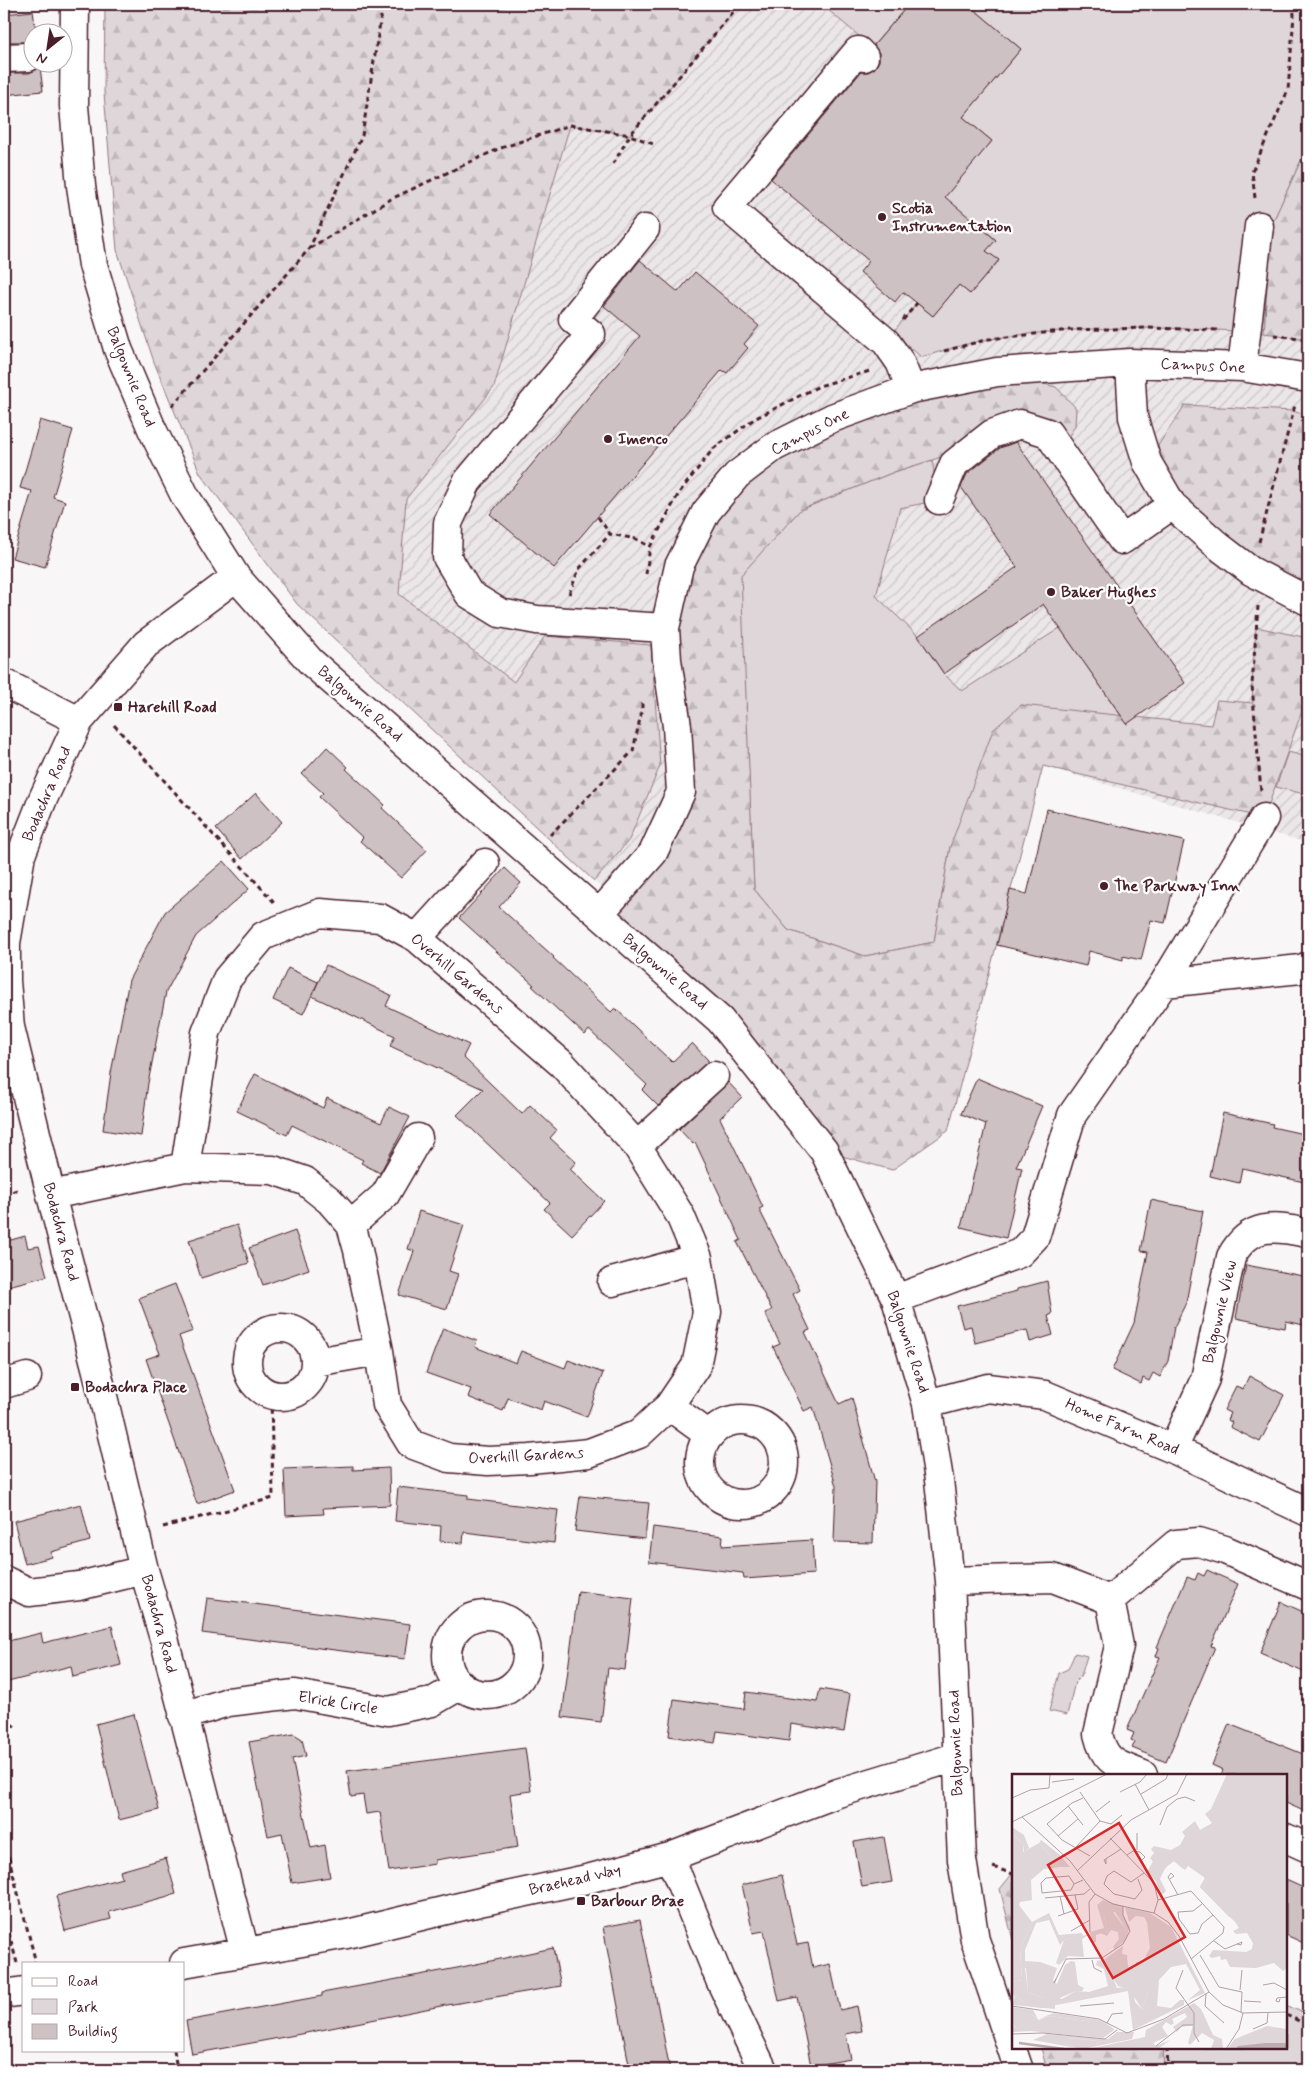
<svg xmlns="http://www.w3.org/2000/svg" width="1312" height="2074" viewBox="0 0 1312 2074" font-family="Mynerve,sans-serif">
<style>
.built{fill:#ebe6e8}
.industrial{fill:url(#industrial-furrows)}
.green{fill:#ded6d9;stroke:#947a82}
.forest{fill:url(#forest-firs);stroke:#947a82}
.building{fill:#cdc1c4;stroke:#4a1f2b}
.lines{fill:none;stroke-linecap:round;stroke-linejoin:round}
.minor-casing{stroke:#4a1f2b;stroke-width:31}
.path{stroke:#4a1f2b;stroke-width:3;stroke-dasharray:5 4;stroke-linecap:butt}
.minor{stroke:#fff;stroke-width:28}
.poi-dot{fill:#4a1f2b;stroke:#fff;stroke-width:2}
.labels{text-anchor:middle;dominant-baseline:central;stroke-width:4.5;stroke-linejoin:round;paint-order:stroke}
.poi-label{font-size:16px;font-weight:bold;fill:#4a1f2b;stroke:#fff;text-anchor:start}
.street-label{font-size:16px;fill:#4a1f2b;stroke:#fff}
.inset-river{fill:none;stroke:#bdadb0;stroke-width:2.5}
.inset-road{fill:none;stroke:#b2a0a5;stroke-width:1}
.view{fill:#d62828;fill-opacity:0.15;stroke:#d62828;stroke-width:2.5}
.inset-edge{fill:none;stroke:#4a1f2b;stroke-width:2.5}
</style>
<defs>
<pattern id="industrial-furrows" width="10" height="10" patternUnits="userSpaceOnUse" patternTransform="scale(1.25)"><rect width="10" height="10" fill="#ebe6e8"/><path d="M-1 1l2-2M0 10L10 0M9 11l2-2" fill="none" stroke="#cbc5c7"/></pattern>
<pattern id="forest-firs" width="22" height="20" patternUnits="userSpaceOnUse" patternTransform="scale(1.25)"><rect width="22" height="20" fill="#ded6d9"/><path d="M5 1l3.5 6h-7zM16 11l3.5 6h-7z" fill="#c0b7ba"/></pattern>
</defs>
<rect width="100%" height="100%" fill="#f8f6f7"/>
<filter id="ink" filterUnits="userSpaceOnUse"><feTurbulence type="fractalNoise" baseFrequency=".02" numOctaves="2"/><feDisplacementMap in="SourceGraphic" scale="10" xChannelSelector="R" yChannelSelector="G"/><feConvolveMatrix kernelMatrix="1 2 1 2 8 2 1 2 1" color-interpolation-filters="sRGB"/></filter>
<g filter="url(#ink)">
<path class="built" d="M4 1910 16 1961 4 1963Z"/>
<path class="industrial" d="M105 4H1308V843L1043 766 948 1131 653 936 297 604 200 473 154 362 117 250 104 93Z"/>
<path class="green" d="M821 4H909L872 47Z
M968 4H1308V145L1271 226 1264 333C1173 326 1081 325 991 339 967 343 944 351 921 357L893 332 917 303 933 316 959 285 970 294 999 261 986 251 995 239 973 220 932 211 992 141 963 117 1021 49Z
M932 460 939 500 900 508 876 596 918 636 944 674 962 691 1060 628 1127 724 1021 705 950 847 934 942 865 956 788 930 754 889 740 575 800 510 894 472Z
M1288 752 1308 757V795L1276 787Z
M1075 1653 1087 1656 1081 1676 1075 1682 1067 1715 1049 1711 1059 1673 1068 1669Z
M1286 2005 1308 2015V2070H1164L1163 2048H1286Z"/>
<path class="forest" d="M105 4H740L630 135 570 125 494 387 406 499 399 594 514 682 545 636 651 645 660 766 629 840 594 881 297 604 200 473 154 362 117 250 104 93Z
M1308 145V339L1264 333 1271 226Z
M997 372 1056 387 1076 408 1075 426 1067 439 1012 433 993 441 894 472 800 510 741 575 754 889 788 930 865 956 934 942 950 847 993 730 1021 705 1211 725 1217 700 1253 703 1252 685 1256 627 1308 638 1302 711 1264 818 1043 766 948 1131 892 1170 824 1151 720 1020 599 914 681 792 677 726 679 566 774 447Z
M1185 405 1293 411 1308 416V566L1298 596 1260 576 1147 462Z
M1013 1873V1940L1000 1889Z
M1041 2048H1163L1164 2070H1047Z"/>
<path class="building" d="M909 4H968L1021 49 963 117 992 141 945 197 996 240 986 251 999 260 970 294 959 285 933 316 903 292 895 302 860 272 869 261 771 179 861 72H868L875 68 879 61V53L874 45Z
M33 11 36 32H32V42H4V14Z
M40 67 43 91 4 95V73H29L36 70Z
M640 260 678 292 695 272 759 326 744 344 748 348 727 373 722 370 554 568 490 514 640 336 604 306Z
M40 420 73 430 53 497 65 501 45 567 12 558 32 491 20 488Z
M1016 442 1185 683 1127 724 1043 604 944 674 918 636 1017 567 961 487 967 474 1000 448Z
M327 747 348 767 346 769 385 805 382 808 427 850 401 878 360 841 363 838 319 797 323 793 302 774Z
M256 793 282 822 242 859 216 829Z
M1047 809 1184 841 1165 923 1151 920 1141 960 1123 956V960L1089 951 1086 966 997 945 1010 890 1027 894Z
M224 861 249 889 196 936 166 992 148 1083 141 1136 103 1130 111 1073 129 980 165 912Z
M505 868 521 883 499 907 554 957 553 958 611 1012 615 1008 672 1062 692 1043 708 1060V1062L658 1106 642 1090 647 1085 589 1030 585 1035 532 986 534 985 459 918Z
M326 965 391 995 386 1006 469 1045 463 1057 522 1114 530 1105 557 1130 550 1138 576 1162 570 1169 604 1201 572 1235 544 1209 550 1203 457 1115 483 1089 390 1046 395 1036 312 996Z
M288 968 318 982 303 1014 273 1000Z
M255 1074 323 1108 327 1098 381 1123 389 1107 410 1117 380 1173 361 1163 363 1160 292 1125 287 1135 237 1111Z
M977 1078 1042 1106 1016 1167 1022 1168 1006 1238 961 1227 986 1124 961 1114Z
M728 1082 742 1097 720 1118 763 1207 759 1209 800 1290 793 1294 810 1330 805 1332 819 1362 839 1404 852 1398 875 1482 873 1543 834 1542 836 1486 813 1407 804 1411 773 1347 780 1344 765 1313 772 1310 737 1242 741 1240 695 1142 693 1144 679 1129Z
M1223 1113 1273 1124 1272 1127 1308 1135V1163L1304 1182 1242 1168 1239 1183 1210 1176Z
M1151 1200 1203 1211 1186 1303 1174 1327 1168 1361 1160 1377 1153 1373 1149 1381 1143 1378 1141 1384 1112 1370 1134 1323 1148 1252 1141 1251Z
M419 1211 464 1225 449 1271 458 1274 447 1309 399 1295 414 1251 408 1249Z
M237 1225 249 1263 201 1278 189 1240Z
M295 1231 309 1269 263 1285 249 1248Z
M25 1236 28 1248 39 1246 47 1276 4 1287V1242Z
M1246 1265 1308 1277V1326L1286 1321 1285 1328 1236 1318Z
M1047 1281 1052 1314 1048 1316 1053 1335 1030 1342 1027 1330 975 1343 971 1326 963 1328 957 1306 1017 1291V1289Z
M175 1284 193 1331 179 1336 235 1490 197 1504 146 1359 160 1354 139 1298Z
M443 1328 477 1341 475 1347 516 1363 521 1351 565 1368 568 1360 603 1373 587 1417 544 1401 541 1410 508 1398 503 1411 468 1397 471 1389 426 1373Z
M1249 1376 1284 1395 1260 1442 1230 1427 1232 1422 1227 1420 1230 1413 1224 1410 1236 1386 1243 1389Z
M353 1466V1470L389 1468 390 1505 323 1508 324 1514 286 1516 284 1469Z
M398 1487 468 1495V1499L558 1510 554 1543 464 1532 463 1543 440 1541 441 1526 395 1521Z
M580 1496 649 1503 645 1539 575 1531Z
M81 1504 90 1541 51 1552 52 1557 25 1564 14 1521Z
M653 1527 723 1536 722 1546 812 1540 814 1574 744 1579 743 1573 649 1562Z
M1207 1570 1238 1584 1211 1646 1215 1647 1166 1762 1132 1748 1135 1742 1131 1740 1134 1733 1127 1730 1160 1657 1156 1656 1159 1648 1157 1647 1187 1577 1195 1580 1198 1573 1204 1576Z
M578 1591 633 1598 625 1670 608 1668 601 1722 562 1717Z
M207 1598 410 1624 405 1659 202 1633Z
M1281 1602 1308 1614V1674L1260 1653Z
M112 1626 121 1665 73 1677 71 1666 4 1683V1642L41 1633 43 1643Z
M820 1689 850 1694 844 1732 791 1724 789 1741 717 1731 715 1743 669 1736 674 1699 744 1709 746 1692 817 1702Z
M134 1714 159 1810 119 1820 96 1724Z
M1229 1724 1308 1756V1813L1286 1803V1775H1221L1223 1770 1212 1765Z
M294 1734 302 1739 306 1756 292 1759 311 1848 325 1845 330 1877 292 1883 282 1833 268 1836 249 1742Z
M525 1748 531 1791 510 1794 518 1847 435 1860V1864L389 1871 380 1812 366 1814 363 1795 351 1797 347 1771Z
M884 1837 892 1882 862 1887 854 1842Z
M166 1858 176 1894 109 1912 111 1919 65 1931 56 1896 122 1878 120 1871Z
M782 1875 797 1945 808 1943 813 1968 830 1964 840 2010 857 2006 862 2031 846 2034 851 2059 811 2066 797 1997 779 2001 764 1931 753 1933 742 1885Z
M1286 1880 1308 1890V1945L1286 1935Z
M640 1920 655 1992 670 2070H630L603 1927Z
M553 1948 561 1986 441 2006 306 2033 192 2054 186 2021 322 1996V1993L457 1968Z"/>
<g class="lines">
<g class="minor-casing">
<path id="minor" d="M75 4 74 106 81 186 93 265 118 349 152 429 185 496 236 577 311 662 720 1020 824 1151 896 1299 927 1404 939 1480 950 1581 962 1860 975 1940 1019 2070
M864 57 858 51 727 207 886 342 900 362 911 389
M4 58 28 57
M645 229 573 319 591 334 467 482 448 523 447 557 469 594 500 613 537 620 665 628
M1130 363 1133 417 1147 462 1172 505 1217 545 1251 571 1308 601
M1242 367 1259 226
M939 500 954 464 992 434 1020 424 1048 433 1122 540 1172 505
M236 577 146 644 79 721 42 801 21 855 6 943V981L10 1027 51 1195 97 1371 144 1570 165 1642 245 1952
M4 683 79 721
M599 914 653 853 681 792 677 726 667 660 665 628 679 566 706 512 737 475 774 447 832 418 911 389 997 372 1130 363 1242 367 1308 378
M417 938 485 863
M1164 983 1301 969 1308 966
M637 1146 714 1076
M51 1195 185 1167 273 1170 305 1181 330 1201 351 1225 358 1250 379 1351 387 1405 411 1444 449 1458 488 1461 530 1459 589 1453 639 1434 669 1406 696 1366 707 1312 698 1258 680 1215 637 1146 562 1064 417 938 380 918 320 913 263 936 227 979 206 1033 185 1167
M351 1225 385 1195 418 1138
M612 1282 698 1258
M896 1299 1020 1253 1035 1237 1072 1115 1164 983 1264 818
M247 1362a34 34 0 1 1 68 0a34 34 0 1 1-68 0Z
M315 1362 379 1351
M4 1384 27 1377
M927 1404 988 1388 1045 1395 1173 1449 1308 1512
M669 1406 709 1435
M700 1462a42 42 0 1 1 84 0a42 42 0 1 1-84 0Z
M1173 1449 1205 1379 1231 1257C1250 1222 1274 1226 1308 1233
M4 1580 29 1592 79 1586 144 1570
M950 1581 1053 1578 1110 1600
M1110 1600 1176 1544 1199 1542 1225 1550 1308 1586
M1110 1600 1119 1646 1098 1734C1105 1764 1117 1764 1143 1775
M447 1655a40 40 0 1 1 80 0a40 40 0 1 1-80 0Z
M183 1716 228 1702 295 1694 388 1711 432 1702 461 1685
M1286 1838 1308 1848
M670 1857 720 1980 763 2070
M184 1963 347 1934 484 1901 587 1879 670 1857 838 1793 956 1757
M4 1994 24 1991"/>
</g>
<path class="path" d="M613 164 630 135 740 4
M1255 198 1252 172 1288 90 1294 15 1293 4
M310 248 391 199 498 149 570 125 630 135 653 144
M903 320 917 303
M1274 335 1308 339
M944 351 989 339 1070 330 1147 328 1218 330
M172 406 309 249 362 136 383 4
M598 517 610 534 636 539 650 547
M1259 542 1295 405
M646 574 650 547 679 493 713 449 754 419 819 386 870 371
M569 594 579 569 610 534
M1258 606 1252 685 1261 792
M114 725 274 902
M550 835 633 751 642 709V699
M4 1195 19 1189
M163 1527 273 1498 271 1395
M4 1719 14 1726 4 1740
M4 1839 35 1959 34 1963
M993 1867 1013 1874
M4 1915 17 1963
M1286 2015 1308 2025
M1167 2048 1168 2070
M174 2050 177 2070"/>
<use href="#minor" class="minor"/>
</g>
</g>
<g class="poi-dot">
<circle cx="882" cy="217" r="5"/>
<circle cx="608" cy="439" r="5"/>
<circle cx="1051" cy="592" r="5"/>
<rect x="113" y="702" width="10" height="10" rx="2.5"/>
<circle cx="1104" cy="886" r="5"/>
<rect x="70" y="1382" width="10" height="10" rx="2.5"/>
<rect x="576" y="1896" width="10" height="10" rx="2.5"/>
</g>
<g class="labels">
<g class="poi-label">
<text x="892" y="208">Scotia<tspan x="892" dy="18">Instrumentation</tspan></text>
<text x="618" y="439">Imenco</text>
<text x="1061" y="592">Baker Hughes</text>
<text x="128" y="707">Harehill Road</text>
<text x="1114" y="886">The Parkway Inn</text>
<text x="85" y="1387">Bodachra Place</text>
<text x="591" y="1901">Barbour Brae</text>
</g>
<g class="street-label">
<text transform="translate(1203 366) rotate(3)">Campus One</text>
<text transform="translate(131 377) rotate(68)">Balgownie Road</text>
<text transform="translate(810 432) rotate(-27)">Campus One</text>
<text transform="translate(360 704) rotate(41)">Balgownie Road</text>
<text transform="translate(47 794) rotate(-67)">Bodachra Road</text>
<text transform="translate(665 972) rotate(41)">Balgownie Road</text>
<text transform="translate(457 974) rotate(40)">Overhill Gardens</text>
<text transform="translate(61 1232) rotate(75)">Bodachra Road</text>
<text transform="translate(1220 1312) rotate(-77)">Balgownie View</text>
<text transform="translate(908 1342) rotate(72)">Balgownie Road</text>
<text transform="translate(1122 1427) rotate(23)">Home Farm Road</text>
<text transform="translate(526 1456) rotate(-3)">Overhill Gardens</text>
<text transform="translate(159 1624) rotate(75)">Bodachra Road</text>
<text transform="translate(338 1703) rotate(9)">Elrick Circle</text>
<text transform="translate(956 1743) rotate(-92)">Balgownie Road</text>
<text transform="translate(575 1880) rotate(-13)">Braehead Way</text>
</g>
</g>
<g transform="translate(1012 1774)">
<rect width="275" height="275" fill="#f8f6f7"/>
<path d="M215 0H275V194L271 197 262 189 244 194 218 193 214 185 209 186 208 182 200 184 197 182 201 176 234 178 240 175 241 169 235 159 224 160 221 157 227 154 223 148 188 113 193 104 176 92 173 96 162 87 153 94 148 105 154 117 149 122 144 107 135 98 142 89 138 84 142 79 139 75 142 72 159 76 168 71 173 62 170 58 183 47 188 56 200 49 193 40 199 35ZM0 59 11 70V78L27 69 48 93 32 95 19 106 20 126 8 128 7 131 20 148 8 176 10 206 0 208ZM100 137 114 155 107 167 106 158 99 156 95 162 88 159 95 157 92 141ZM78 160 70 165 72 183 56 182 47 191 44 189 52 166ZM111 172 110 180 115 181 116 193 123 194 124 188 131 189 118 212 131 210 136 217 130 235 117 215 106 212 97 198 93 185ZM59 187 63 188 66 211 72 214 70 217H64L45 225 31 224 16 218 14 193H27L28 188 45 194 41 206 45 210 53 191ZM0 218 16 232 43 231V235L0 231 3 223ZM0 233 21 236 26 245 42 239 88 246 98 252 102 255V256L91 264 25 258 101 256 75 247 37 242 26 245 21 241 15 242 20 257 0 258V251L7 256 0 250ZM54 264 87 267 88 269 66 274 53 270Z" fill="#ded6d9"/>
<path d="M267 22 269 41 267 48 263 49 250 32ZM212 48 239 53 244 65 225 68 221 72 226 76 249 74 251 80 234 87 239 103 264 94 261 84 275 81V128L272 133 275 153 250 145 217 143 188 113 193 104 191 99 176 88 171 95 162 87 156 91 144 107 135 98 144 82 151 79 164 78 171 82 182 81 179 64 197 63ZM0 53 12 61 17 74 12 78 11 70 0 59ZM29 66 48 81 58 93H48L27 69ZM91 126 111 132V141L118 153 114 166 103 175 101 173 114 155 103 138 92 141 95 157 84 161V168L81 169 79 165 78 158 92 154 85 131ZM113 133 138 139 159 153 193 219 176 226 188 216 174 190 159 193 147 206 145 232 159 234 168 226H172V231L121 256 116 217 29 234 16 232 0 218V208L10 206 8 176 20 148 37 139 47 161 70 159 71 162 52 166 48 171 37 146 24 149 13 176V187L28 188V193L13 194 16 218 31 224 38 209 47 214 41 222 50 225 64 217 77 218 96 212 92 195 84 191 85 187 93 185 105 214 114 213 121 217 123 228 130 235 136 217H131V210L125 216 118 212 138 174 135 148 132 143 124 142 117 148ZM182 229 189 235 201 261 210 265 211 275H199L202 266 190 259 178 271 176 269 181 251 169 253 165 258 161 253 175 243 173 239 160 245 162 249 159 251 154 248 150 253 156 262 141 269 144 272 158 266 146 275H76L133 263 134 256ZM18 239 27 246 37 242 75 247 97 252 101 256 92 263 18 257 15 242ZM255 252 275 255V269L215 275 223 265ZM105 258H122L120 265 70 275 21 266 35 260 96 265ZM55 264 87 267 88 269 65 274 53 270Z" fill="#ded6d9" fill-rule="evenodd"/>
<path d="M253 269H275V275H224L226 272Z" fill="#bdadb0"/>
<path class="inset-river" d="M7 269 52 275"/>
<path class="inset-road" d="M40 8 62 5M123 10 137 36M108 18 128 8 135 0M129 20 154 5 156 0M0 24 18 16 37 14 38 0M71 24 60 29 35 50 50 66 78 82M56 32 71 51M84 38 98 27M10 43 58 87 83 120 101 130 142 139 156 148 167 162 197 218 211 231 231 239 275 238M88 47 99 50 110 41M0 48 95 0M148 51 155 33 165 25 173 23 183 27M125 59V76M46 62 66 45M98 64 142 109 146 126 142 139M64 73 88 47 68 18M115 81 121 77 128 78 133 83 128 88M94 85V90L92 86 109 75M65 97 119 46 165 20 175 0M126 105 130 116 123 125 102 120 92 110 95 102 102 97 119 108 132 99M158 105 162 102 159 99 156 103 166 121M62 110 57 102 34 104 29 109 30 119 59 116 62 110 71 106M48 122 52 140M33 124 72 120 78 115M146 126 179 117 212 153 211 159 179 185M190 130 181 137 166 138 167 145 178 160 186 159 190 150 201 141M46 142 66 135 63 121M59 157 78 146M78 158 77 128 83 120M202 167 213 175 230 168 229 171 225 170M188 181 207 213 230 218 229 238M80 186 82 194 90 198M171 196 164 214 182 239V259L187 268M44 205 42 209 54 185 90 184 111 170 118 157 111 141V132M251 211 262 209 275 216M228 216 230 196M194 220 193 232 212 249M268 225 267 228 264 227 265 224 275 223M232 227 249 228M0 232 87 245 115 259 152 245 197 218M68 232 102 229M95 249 100 240 111 239M241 255 255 249 256 239M0 260 31 259 93 265 105 256M144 272 171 251H181M214 275 227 255 231 239"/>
<path class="view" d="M107 49 173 163 101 204 36 91Z"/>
<rect width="275" height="275" class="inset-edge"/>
</g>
<rect width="1312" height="2074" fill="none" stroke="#fff" stroke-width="20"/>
<rect x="10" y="10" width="1292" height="2054" fill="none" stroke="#4a1f2b" stroke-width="2" filter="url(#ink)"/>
<rect x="22" y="1962" width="162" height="90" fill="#ffffff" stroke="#b7a5aa"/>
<rect x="32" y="1978" width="25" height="8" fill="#ffffff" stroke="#b7a5aa"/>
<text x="68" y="1986" font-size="15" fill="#4a1f2b">Road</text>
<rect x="32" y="1999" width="25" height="15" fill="#ded6d9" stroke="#b7a5aa"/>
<text x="68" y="2012" font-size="15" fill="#4a1f2b">Park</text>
<rect x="32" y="2024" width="25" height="15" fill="#cdc1c4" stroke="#b7a5aa"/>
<text x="68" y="2036" font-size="15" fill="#4a1f2b">Building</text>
<g transform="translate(48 48) rotate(210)"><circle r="24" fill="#ffffff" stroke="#b7a5aa"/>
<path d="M0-4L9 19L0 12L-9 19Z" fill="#4a1f2b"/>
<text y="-8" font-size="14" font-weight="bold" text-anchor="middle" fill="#4a1f2b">N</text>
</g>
</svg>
